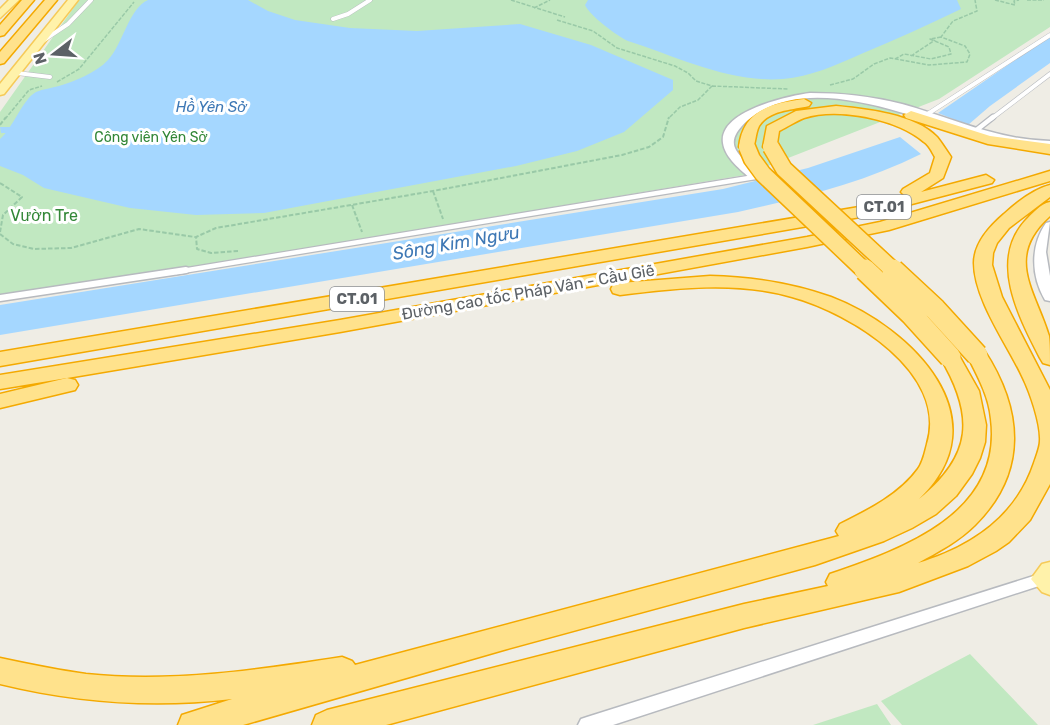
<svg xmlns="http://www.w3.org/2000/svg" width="1050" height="725" viewBox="0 0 1050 725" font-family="Rubik,sans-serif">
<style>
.green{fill:#c1e8c1}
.water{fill:#a5d7ff}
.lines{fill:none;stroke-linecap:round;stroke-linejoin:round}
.canal{fill:#a5d7ff;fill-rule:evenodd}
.service-far2-casing{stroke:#b7babf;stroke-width:5}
.service-far1-casing{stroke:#b7babf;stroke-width:7}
.service-casing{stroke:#b7babf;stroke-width:9}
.minor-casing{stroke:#b7babf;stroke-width:3}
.tertiary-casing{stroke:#b7babf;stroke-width:3}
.primary-casing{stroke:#f6ca58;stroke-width:3}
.motorway-casing{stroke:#f4a900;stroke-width:3}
.path-far1{stroke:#99c9a7;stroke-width:1.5;stroke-dasharray:4 1.5;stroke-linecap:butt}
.path{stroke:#99c9a7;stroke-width:2;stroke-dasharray:4.5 2;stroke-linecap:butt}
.service-far2{stroke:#fff;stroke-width:4}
.service-far1{stroke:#fff;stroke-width:4.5}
.service{stroke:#fff;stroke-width:6}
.minor{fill:#fff;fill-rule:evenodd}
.tertiary{fill:#fff;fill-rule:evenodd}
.primary{fill:#fff2aa;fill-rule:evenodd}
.motorway{fill:#ffe28c;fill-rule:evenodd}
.motorway-bridge-far1-casing{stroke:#f4a900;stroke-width:19;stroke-linecap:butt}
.motorway-bridge-casing{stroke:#f4a900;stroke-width:24;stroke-linecap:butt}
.motorway-bridge-far1{stroke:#ffe28c;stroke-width:16}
.motorway-bridge{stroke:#ffe28c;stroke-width:21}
.labels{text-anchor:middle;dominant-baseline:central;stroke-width:6;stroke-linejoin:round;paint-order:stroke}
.far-park-label{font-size:14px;fill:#328737;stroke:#fff}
.far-water-label{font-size:15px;font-style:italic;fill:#3e78b5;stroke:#fff}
.shield{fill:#fff;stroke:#8d9094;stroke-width:1.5}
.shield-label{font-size:15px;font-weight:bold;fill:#5c6166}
.park-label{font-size:16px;fill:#328737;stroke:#fff}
.street-label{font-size:16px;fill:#5c6166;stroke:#fff}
.water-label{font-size:18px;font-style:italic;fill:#3e78b5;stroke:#fff}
</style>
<rect width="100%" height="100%" fill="#efede5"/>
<path class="green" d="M79 0H1050V27L939 99 745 175 0 300V112Z
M970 654 1038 725H902L881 701Z
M877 704 891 725H813Z"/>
<path class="water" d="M148 0H248L268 11 295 20 350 28 417 31 520 24 591 45 673 80V90L624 132 577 151 516 166 264 213 196 215 130 208 44 188 23 175 0 166V139C13 128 22 100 36 92 43 89 52 88 59 86 75 81 96 73 108 60 123 44 129 8 148 0Z
M588 0H957L961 9C928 25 895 40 861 54 836 65 810 77 783 79 729 83 678 57 628 41 617 36 590 16 585 5Z
M1050 36V63L990 106 968 125 938 113Z
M900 137 921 154C863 183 800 198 738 212L0 335V305L723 189 808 168Z"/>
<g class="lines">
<path class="canal" d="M0 127H10L15 130 10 133H1Z"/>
<g class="service-far2-casing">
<path id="service-far2" d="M333 19 348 14 370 0
M41 42 68 24 91 0
M17 73 50 77
M926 115 1050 35
M991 119 1050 74"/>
</g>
<g class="service-far1-casing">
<path id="service-far1" d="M974 132 993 117
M176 272 755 177"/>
</g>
<g class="service-casing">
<path id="service" d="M0 298 186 270"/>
</g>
<g class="minor-casing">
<path id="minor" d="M1043 573 1048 575 1050 578 1048 583 613 725H578L581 719 587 717Z"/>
</g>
<g class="tertiary-casing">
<path id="tertiary" d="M810 93C841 93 871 96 902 104 952 118 997 140 1050 141V147C1024 147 998 142 973 135 911 117 807 70 748 120 718 147 742 155 761 177L759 179H751C741 170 725 158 723 143 718 111 788 96 810 93Z
M1050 222 1046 252 1050 276V301L1045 300C1031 276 1030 246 1046 223Z"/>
</g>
<g class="primary-casing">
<path id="primary" d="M9 0H19L0 18V9Z
M68 0H78L4 94 0 95V84Z
M1050 562V595L1042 592 1031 579 1042 564Z"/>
</g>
<g class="motorway-casing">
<path id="motorway" d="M22 0H34L4 35 0 36V25Z
M45 0H57L4 63 0 64V52Z
M804 99 811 103 809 106C792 110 769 110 759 126 755 134 756 143 752 150H742L739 147C743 110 772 103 804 99Z
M836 106C866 109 915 114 937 137 942 143 946 150 951 157L943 178 921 192 986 175 994 180 992 183 866 216 0 366V352L865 206 905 196 901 192 903 189 930 173 935 157C932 152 929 145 924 142 897 119 838 107 804 118 796 121 787 127 779 131L776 150H766L763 147 767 126 796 111Z
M911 111 990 136 1050 144V154L988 144 906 118 904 115Z
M1050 171V181L889 230 807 247 340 332 67 378 75 380 78 385 75 390 0 408V394L67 378 0 389V375L340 320 807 237 880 222Z
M1050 185V197L1009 228 997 243 993 253 992 265 1002 297 1050 390V484L1030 520 1009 542 996 551 968 566 899 592 744 628 386 725H312L316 715 327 710 744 604 828 586 826 582 830 574C903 549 1003 514 991 419 989 396 977 375 967 355L970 350 977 348 984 350C1023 410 1028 472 975 525 959 541 938 552 918 563 971 547 1016 517 1034 463 1036 457 1040 447 1040 441 1041 424 1030 392 1022 376 1007 344 974 299 974 263 974 243 990 226 1004 214 1016 203 1034 189 1050 185Z
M1050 202V216C1004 257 1035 290 1049 336 1050 344 1050 356 1050 365L1043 363 1040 358C1019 317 989 261 1025 221 1032 214 1040 204 1050 202Z
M710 276C752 277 792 283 831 297 912 328 1003 419 919 499 973 455 975 416 940 357L943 352 950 350 957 352 979 391 986 425 985 442 980 458 972 474 956 496 936 514 912 528 884 541 815 565 507 649 243 725H178L182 715 232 699C153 708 78 703 0 684V658C28 664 57 670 86 674 171 683 258 670 342 657L352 661 355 665 839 536 836 531 840 524C868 510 899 495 918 469 923 462 925 452 927 444 949 372 850 313 792 297 737 281 677 288 620 295L613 293 611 289 613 285 620 283Z"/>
</g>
<path class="path-far1" d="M511 0 565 17
M995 0 1015 5 1014 1 1019 0
M1027 0H1044
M534 8 550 0
M557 20 593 31 617 48 675 66 688 73 696 81 712 86 698 100 680 107 668 119
M911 56 935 40
M895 59 904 54 931 59 951 54 949 47 930 39 941 37
M57 82 79 69 134 2
M830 85 853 79 874 64 890 58 929 65 967 62 970 54 965 46 941 37 953 21 977 11 975 0
M712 86 788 89
M5 119 29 90 42 86"/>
<path class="path" d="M0 125 6 117
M0 183 22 197 3 215 0 232
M433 191 443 219
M352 205 362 232
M0 234 13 244 34 249 71 248 139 229 195 237
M238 251 211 253 197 249 196 237 216 228 433 191 622 155 649 147 663 137 669 117"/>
<use href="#service-far2" class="service-far2"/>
<use href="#service-far1" class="service-far1"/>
<use href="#service" class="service"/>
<use href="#minor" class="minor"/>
<use href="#tertiary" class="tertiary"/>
<use href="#primary" class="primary"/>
<use href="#motorway" class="motorway"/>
<g class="motorway-bridge-far1-casing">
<path id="motorway-bridge-far1" d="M747 147 752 159 763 174 866 272
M771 147 784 169 895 272"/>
</g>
<g class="motorway-bridge-casing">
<path id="motorway-bridge" d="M865 270 911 314 950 357
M893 270 935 309 977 355"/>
</g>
<use href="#motorway-bridge-far1" class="motorway-bridge-far1"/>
<use href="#motorway-bridge" class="motorway-bridge"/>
</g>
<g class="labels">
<g class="far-park-label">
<text x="151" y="137">Công viên Yên Sở</text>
</g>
<g class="far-water-label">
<text x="211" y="107">Hồ Yên Sở</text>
</g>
<g class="shield">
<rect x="857" y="195" width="54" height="24" rx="4.5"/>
<rect x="330" y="287" width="54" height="24" rx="4.5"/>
</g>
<g class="shield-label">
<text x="884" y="207">CT.01</text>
<text x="357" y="299">CT.01</text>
</g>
<g class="park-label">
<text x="44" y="215">Vườn Tre</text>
</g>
<g class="street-label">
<text transform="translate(528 292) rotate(-10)">Đường cao tốc Pháp Vân - Cầu Giẽ</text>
</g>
<g class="water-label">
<text transform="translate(456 243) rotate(-10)">Sông Kim Ngưu</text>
</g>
</g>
<g transform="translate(54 54) rotate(253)" stroke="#ffffff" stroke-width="4.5" paint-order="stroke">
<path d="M0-4.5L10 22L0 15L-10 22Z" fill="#5c6166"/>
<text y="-9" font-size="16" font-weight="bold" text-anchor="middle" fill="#5c6166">N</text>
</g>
</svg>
